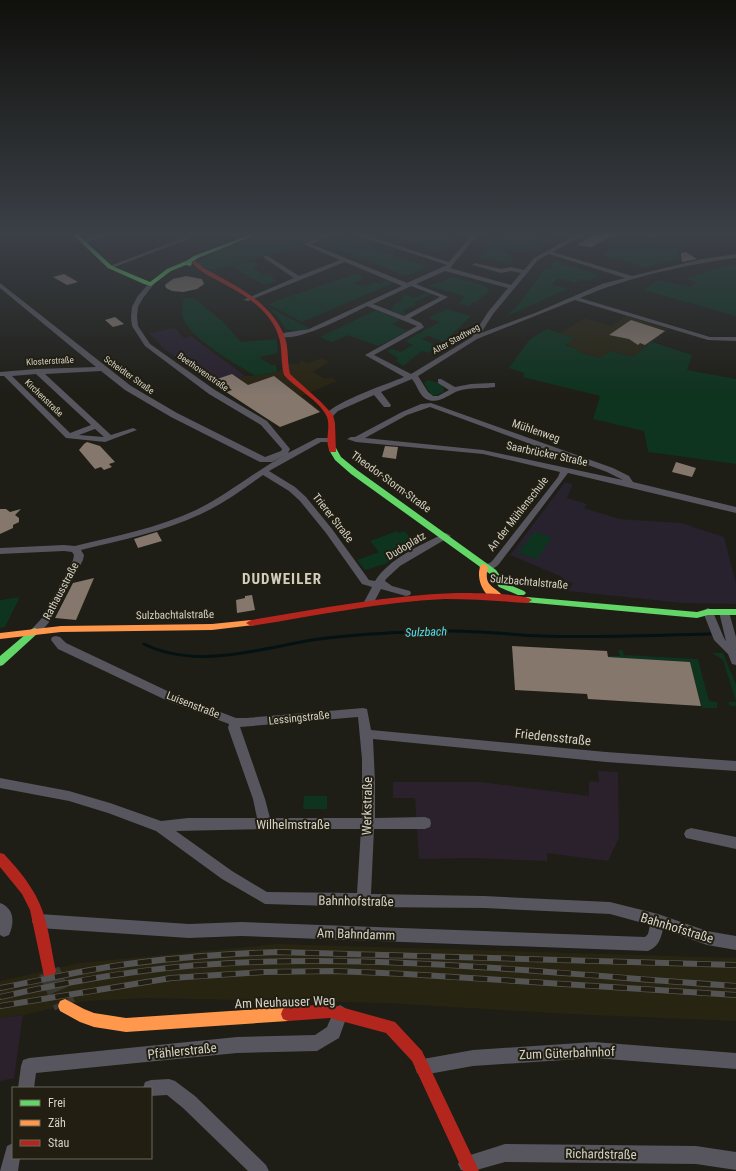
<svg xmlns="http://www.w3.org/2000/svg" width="736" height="1171" viewBox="0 0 736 1171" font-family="'Roboto Condensed',sans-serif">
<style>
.built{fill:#282412}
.industrial{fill:#2a212d}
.education{fill:#28212e}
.green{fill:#0e331f}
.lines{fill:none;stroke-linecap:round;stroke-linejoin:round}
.stream{stroke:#051213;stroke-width:3}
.building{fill:#85776c}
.secondary-tunnel{stroke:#393831;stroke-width:22;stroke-dasharray:22 11;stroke-linecap:butt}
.street{fill:#57555d;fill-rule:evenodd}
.fast{fill:#63d668;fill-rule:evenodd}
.slow{fill:#ff974d;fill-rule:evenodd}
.jam{fill:#b3261e;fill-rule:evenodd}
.rail-casing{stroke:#555454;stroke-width:6}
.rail{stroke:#221f12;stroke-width:4.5;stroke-dasharray:14;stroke-linecap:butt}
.labels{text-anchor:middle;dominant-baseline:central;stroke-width:4;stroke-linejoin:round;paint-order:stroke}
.far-street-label{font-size:9px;fill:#d4d2c9;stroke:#221f12}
.street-label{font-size:11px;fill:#d4d2c9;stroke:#221f12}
.water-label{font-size:12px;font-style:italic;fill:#52e1f1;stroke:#221f12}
.near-street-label{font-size:13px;fill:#d4d2c9;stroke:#221f12}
.district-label{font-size:15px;font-weight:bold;letter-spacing:1px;fill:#d1cebd;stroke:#221f12}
</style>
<rect width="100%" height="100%" fill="#1e1d16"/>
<path class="built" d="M626 316 669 329 632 357 611 351 600 358 579 352 577 349 565 344 574 338 560 334 584 318 612 326Z
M322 358 329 362 313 372 326 379 331 377 337 381 302 396 322 412 280 427 217 386 245 376H255L277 372 290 364H300V360L307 363Z
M277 944 736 958V1021L568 1014 387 1003 146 998 86 1001 23 1015 0 1018V981L79 963Z"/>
<path class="industrial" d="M598 771 618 772 619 838 608 861 547 853V861L473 858 419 859 415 798H393V782H481L589 796V781L599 782Z
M23 1015 14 1078 0 1081V1018Z"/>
<path class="education" d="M175 328 184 338 191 336 245 376 217 386 164 349 149 333Z
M565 482 573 484 567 498 587 504 584 508 620 519 681 523 724 537 736 583V604L682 603 568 591 573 583 565 581 562 577 510 555Z"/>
<path class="green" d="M265 232H334L307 241 304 245 286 251 212 270 202 267 198 263C205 253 251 239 265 232Z
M369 232H433L444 235 447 232 457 233 440 252 404 239Z
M497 232H566L557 237 540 232 536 234 552 240 534 249 531 248 524 252 501 247 499 249 506 251 504 252 508 253 507 254 515 258 508 264 479 257 494 237 497 238 501 233Z
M345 238 428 267 406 276 327 245Z
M647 240 683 250 677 254 681 258 649 266 650 268H648L602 255 616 246 638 250Z
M253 261 258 265 253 267 263 275 268 274 277 281 264 285 231 266Z
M554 261 599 275 589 281 581 279 575 283 558 278 552 284 567 289 505 317 518 305 545 269 549 270 554 267 550 265Z
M736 264V316L644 290 658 280 690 287 696 282 685 279 725 266Z
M355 274 365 278 353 283 362 287 376 282 380 284 387 280 393 283 302 322 268 304Z
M453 277 485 286V287L488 288V292L476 302H473L469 306 459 304 465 296 429 286Z
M428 292 432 294 413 303 416 304 403 311 407 314 404 315 390 310 395 307 392 306 404 299 401 298 406 295 415 298Z
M184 298H194L222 321 241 342 276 339 278 353 259 357 271 365H276L277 372 255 376C237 364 194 341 185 322 181 314 182 306 184 298Z
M266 306 309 328 301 331 287 330 276 315Z
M447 309 471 316 444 342 428 336 422 339 437 346 428 353 422 351 403 366 396 361 398 358 387 351 392 349 401 352 413 345 405 341 440 322 428 318Z
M376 310 400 320 392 324 408 331 378 346 348 335 332 342 320 337Z
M547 329 574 338 565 345 577 349 579 352 599 358 610 351 632 357 652 342 692 355 687 370 736 379V464L648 452 644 431 593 419 600 396 523 377 524 373 509 368 530 339Z
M428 380C435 382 444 383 444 392L435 396 431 395 424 383Z
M397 531 399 533 404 531 418 544 385 564 365 570 357 560 379 552 370 541Z
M534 532 552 537 537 559 518 553Z
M20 597 5 627 0 628V600Z
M618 650H623L624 655 698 659 709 701 717 702V708H702L690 662 608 657V656H620Z
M712 653H723L736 684V706H730L728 702H736L723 660Z
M304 796H327V809H303Z"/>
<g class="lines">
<path class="stream" d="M144 644C198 671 264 647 319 639 363 633 409 632 453 631 483 631 513 635 543 636 599 638 655 635 710 634"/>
</g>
<path class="building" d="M597 232 613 235 592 247 577 245Z
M686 252 697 259 682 262 681 253Z
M64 274 78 282 67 285 53 277Z
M186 276 202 279 204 284 197 289 183 292 172 291 166 288 165 285 173 279Z
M115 317 124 324 113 327 105 320Z
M631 320 665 331 645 345 640 343 638 345 629 339 609 335Z
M232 374 248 385 274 376 320 412 280 427 226 392 232 390 217 379Z
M87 442 100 446 115 462 109 464 112 467 104 470 101 467 95 469 79 450 84 444Z
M385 446 398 447 396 459 382 457Z
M676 462 696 468 692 477 672 472Z
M0 509H6L10 512 21 509 15 515 19 518V522L13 525V528L0 534Z
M157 532 162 541 138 548 134 539Z
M94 578 76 620 55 618 73 583Z
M252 595 255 610 237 613 236 600 245 598V596Z
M512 646 607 651 608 657 690 662 701 706 588 699 587 694 515 690Z"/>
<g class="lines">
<path class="secondary-tunnel" d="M49 971 65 1006"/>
<path class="street" d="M111 232H119L84 243 79 242Z
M199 232H207L112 268 107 267Z
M332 232H340L311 244 407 283 447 265 347 232H355L449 262 474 232H480L450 268 511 285 521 273 511 271 501 273 472 265 475 263 501 269 511 267 524 270 534 258 582 232H589L553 252 632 276 702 259 736 254V258C684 265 628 277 580 298L710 337H736V341L708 340 575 300 477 339 418 376 428 392 433 396H438L449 390 438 383V379H441L455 387 471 384 492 383H495V387C483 389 470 387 458 391 448 395 438 405 426 399 419 395 417 385 412 379L381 392 391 405 390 407H384L374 395 338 411 333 416H327L326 414C337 401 387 384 404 377L365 355 417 326 367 306C351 314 292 346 278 335 283 332 300 331 309 329L402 286 345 262 248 301 243 300 294 278 264 258V256H268L299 276 340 260 303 244ZM549 254 625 278 602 284 535 313 481 333 493 314 538 260ZM445 271 508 288 488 312 472 337 411 374 374 355 423 328 424 327 421 323 410 318 448 297 416 284ZM411 286 440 297 404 316 373 304Z
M619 232 650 233 686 232 683 234 650 237 622 234Z
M0 283 131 386 177 413 265 457 281 451 282 449 261 425 209 394 145 346 132 326 131 317 132 307 137 297 149 283H153L154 284 143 298 138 307 137 317 138 326 150 344 215 390 267 421 290 449 288 453 317 438H329V442H321L269 471 295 487 306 497 332 529 369 580 375 581C390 558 419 546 443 534L446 533 451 536 400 566 386 579 385 581 392 586 410 591 411 593 410 595 406 596 381 589 372 606H364L363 604 372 587 362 584 326 533 300 501 289 491 263 475C243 489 223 504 201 514 163 532 121 540 81 550L84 555 83 560 51 620 39 634H31L30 631 42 618 73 560 74 555 72 552 64 551 0 554V548L64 545 75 546C115 536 158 528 196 510 227 495 254 472 285 455L272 462H260L171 417 125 390 101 371 45 374 111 435 133 428 137 430 105 442 66 438 4 376H0V372L37 369 96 367 0 288ZM36 374 91 425 70 433 12 376ZM95 429 104 437 79 435Z
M431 403 613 468 629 476 633 482 736 507V513L568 473 499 564C495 569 487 571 481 569L479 567 481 565 490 563 493 560 558 477 560 472 483 454 356 442 347 439 351 437H355L402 412 421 404ZM430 407 607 472 623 480 483 450 365 438 407 415Z
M708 608 712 610 713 612 724 638 726 641 719 612 720 610H728L729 612 736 637V665L732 664 728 654 714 640 703 612 704 610Z
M56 636 60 637 66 643 178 696 236 718H246L363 708 367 709 371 730 606 752 736 761V771L606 762 373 739 375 782V818L425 817 430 819 431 823 430 827 425 829H374L371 894 484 896 610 902 658 914 707 931 736 936V950L707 945 663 929C661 939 658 947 648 951L241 936 189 938 39 928 34 926 32 921 34 916 39 914 189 924 241 922 645 937 648 934 650 925 610 914 484 908 364 907 265 904 222 879 156 831 108 813 69 801 0 788V778L69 791 110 803 161 821 188 818H257L253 799 228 728 229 724 170 702 58 649 51 640 52 637ZM358 717 362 759V818H270L265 799 240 727ZM264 829H361L357 893 267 892 232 871 176 831Z
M691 828 736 837V849L686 838 684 834 686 830Z
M0 903C14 908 15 922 9 935L4 937 0 935Z
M340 1005 345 1008 348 1013 339 1038 317 1051 237 1053 36 1073 34 1088H18L21 1066 23 1060 29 1058 237 1037 315 1035 327 1027 335 1008Z
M594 1042 736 1053V1069L594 1058 473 1066 423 1075 417 1073 415 1067 417 1061 423 1059 473 1050Z
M169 1079 175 1081 195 1096 266 1165 269 1171H248L183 1108 167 1095 151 1096V1088H143L145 1082 151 1080Z
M13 1143V1158H20L18 1171H0L7 1146Z
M505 1144 696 1146 736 1152V1170L696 1164 505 1162 473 1171 461 1170 458 1164 461 1158Z"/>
<path class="fast" d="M70 232H75L112 266 150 282 167 269 186 261 194 256 257 232H263L198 258 192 262 191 266 186 265 171 271 151 286 144 284 108 268Z
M330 448H336L341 457 357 470 496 570 505 583 524 591 526 593 524 595H518L499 587 490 574 351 474 335 460 329 450Z
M527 597 697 612 708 609H736V615H708L697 618 524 602 522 600 524 598Z
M35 628 40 631 38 633 3 665 0 666V656L32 629Z"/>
<path class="slow" d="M484 564 488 567C483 587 494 585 504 597L502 599C486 604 474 578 481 565Z
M251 620 256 623 254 625 212 630 61 632 0 639V633L61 626 212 624Z
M65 999 84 1009 94 1013 126 1018 288 1007 293 1009 295 1014 293 1019 288 1021 126 1032 94 1027 80 1022 60 1011 58 1006 60 1001Z"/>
<path class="jam" d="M195 261C200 264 203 268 207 270 237 286 270 302 284 335 289 347 287 361 290 374L321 402 333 415 335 423 336 452H330C324 440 331 429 327 417 320 401 295 388 284 375 281 364 282 352 280 341 274 314 249 297 226 285 214 278 201 273 192 263Z
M456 593C468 593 526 593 532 600L527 603C500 601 472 599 445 599 380 602 315 616 251 626L246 623 251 620C319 609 388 595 456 593Z
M0 853 4 854C15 866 25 877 33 891 48 915 50 944 56 971L54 976 49 978 44 976 30 910 22 894 0 867Z
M330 1004 395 1022 422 1051 479 1171H463L412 1061 386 1033 330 1018 288 1021 283 1019 281 1014 283 1009 288 1007Z"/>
<g class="rail-casing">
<path id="rail" d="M0 988C38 981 75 972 114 966 168 958 222 954 277 952L736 965
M0 997C71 981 143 968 216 964 389 953 564 975 736 986
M0 1006 171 978 264 972 335 971 406 974 736 995"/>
</g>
<use href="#rail" class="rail"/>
</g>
<linearGradient id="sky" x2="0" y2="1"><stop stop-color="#10100c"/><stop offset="0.59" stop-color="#3b4047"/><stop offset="1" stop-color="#3b4047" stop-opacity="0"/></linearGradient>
<rect width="736" height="396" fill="url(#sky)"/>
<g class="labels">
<g class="far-street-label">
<text transform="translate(456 339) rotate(-29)">Alter Stadtweg</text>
<text transform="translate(50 361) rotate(-3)">Klosterstraße</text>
<text transform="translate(203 372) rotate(35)">Beethovenstraße</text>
<text transform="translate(129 375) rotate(35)">Scheidter Straße</text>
<text transform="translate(44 398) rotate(44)">Kirchenstraße</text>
</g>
<g class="street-label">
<text transform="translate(536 431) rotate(19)">Mühlenweg</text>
<text transform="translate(547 454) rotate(12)">Saarbrücker Straße</text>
<text transform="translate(391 482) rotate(36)">Theodor-Storm-Straße</text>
<text transform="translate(518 514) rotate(-52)">An der Mühlenschule</text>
<text transform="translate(333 518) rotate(52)">Trierer Straße</text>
<text transform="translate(406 546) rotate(-31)">Dudoplatz</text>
<text transform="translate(529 582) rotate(5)">Sulzbachtalstraße</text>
<text transform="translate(61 591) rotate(-62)">Rathausstraße</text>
<text transform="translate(175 615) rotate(-1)">Sulzbachtalstraße</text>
<text transform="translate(193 705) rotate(21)">Luisenstraße</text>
<text transform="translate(299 718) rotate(-6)">Lessingstraße</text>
</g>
<g class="water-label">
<text transform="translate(426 632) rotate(-2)">Sulzbach</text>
</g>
<g class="near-street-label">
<text transform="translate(553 737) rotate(6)">Friedensstraße</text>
<text transform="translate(367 806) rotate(-89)">Werkstraße</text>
<text x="293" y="824">Wilhelmstraße</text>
<text transform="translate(356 901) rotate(1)">Bahnhofstraße</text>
<text transform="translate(677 928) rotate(17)">Bahnhofstraße</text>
<text transform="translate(356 934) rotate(2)">Am Bahndamm</text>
<text transform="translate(285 1002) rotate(-2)">Am Neuhauser Weg</text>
<text transform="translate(182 1051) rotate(-6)">Pfählerstraße</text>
<text transform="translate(567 1053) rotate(-2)">Zum Güterbahnhof</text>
<text transform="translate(601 1154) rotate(1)">Richardstraße</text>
</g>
<g class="district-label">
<text x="282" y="579">DUDWEILER</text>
</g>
</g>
<rect x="12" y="1087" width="140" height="72" fill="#221f12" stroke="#69675b"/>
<rect x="20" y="1100" width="20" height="6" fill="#63d668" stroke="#69675b"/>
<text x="48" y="1107" font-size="12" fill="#d4d2c9">Frei</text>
<rect x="20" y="1120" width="20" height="6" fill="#ff974d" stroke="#69675b"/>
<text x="48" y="1127" font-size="12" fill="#d4d2c9">Zäh</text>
<rect x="20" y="1140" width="20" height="6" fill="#b3261e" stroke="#69675b"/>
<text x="48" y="1147" font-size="12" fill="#d4d2c9">Stau</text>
</svg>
